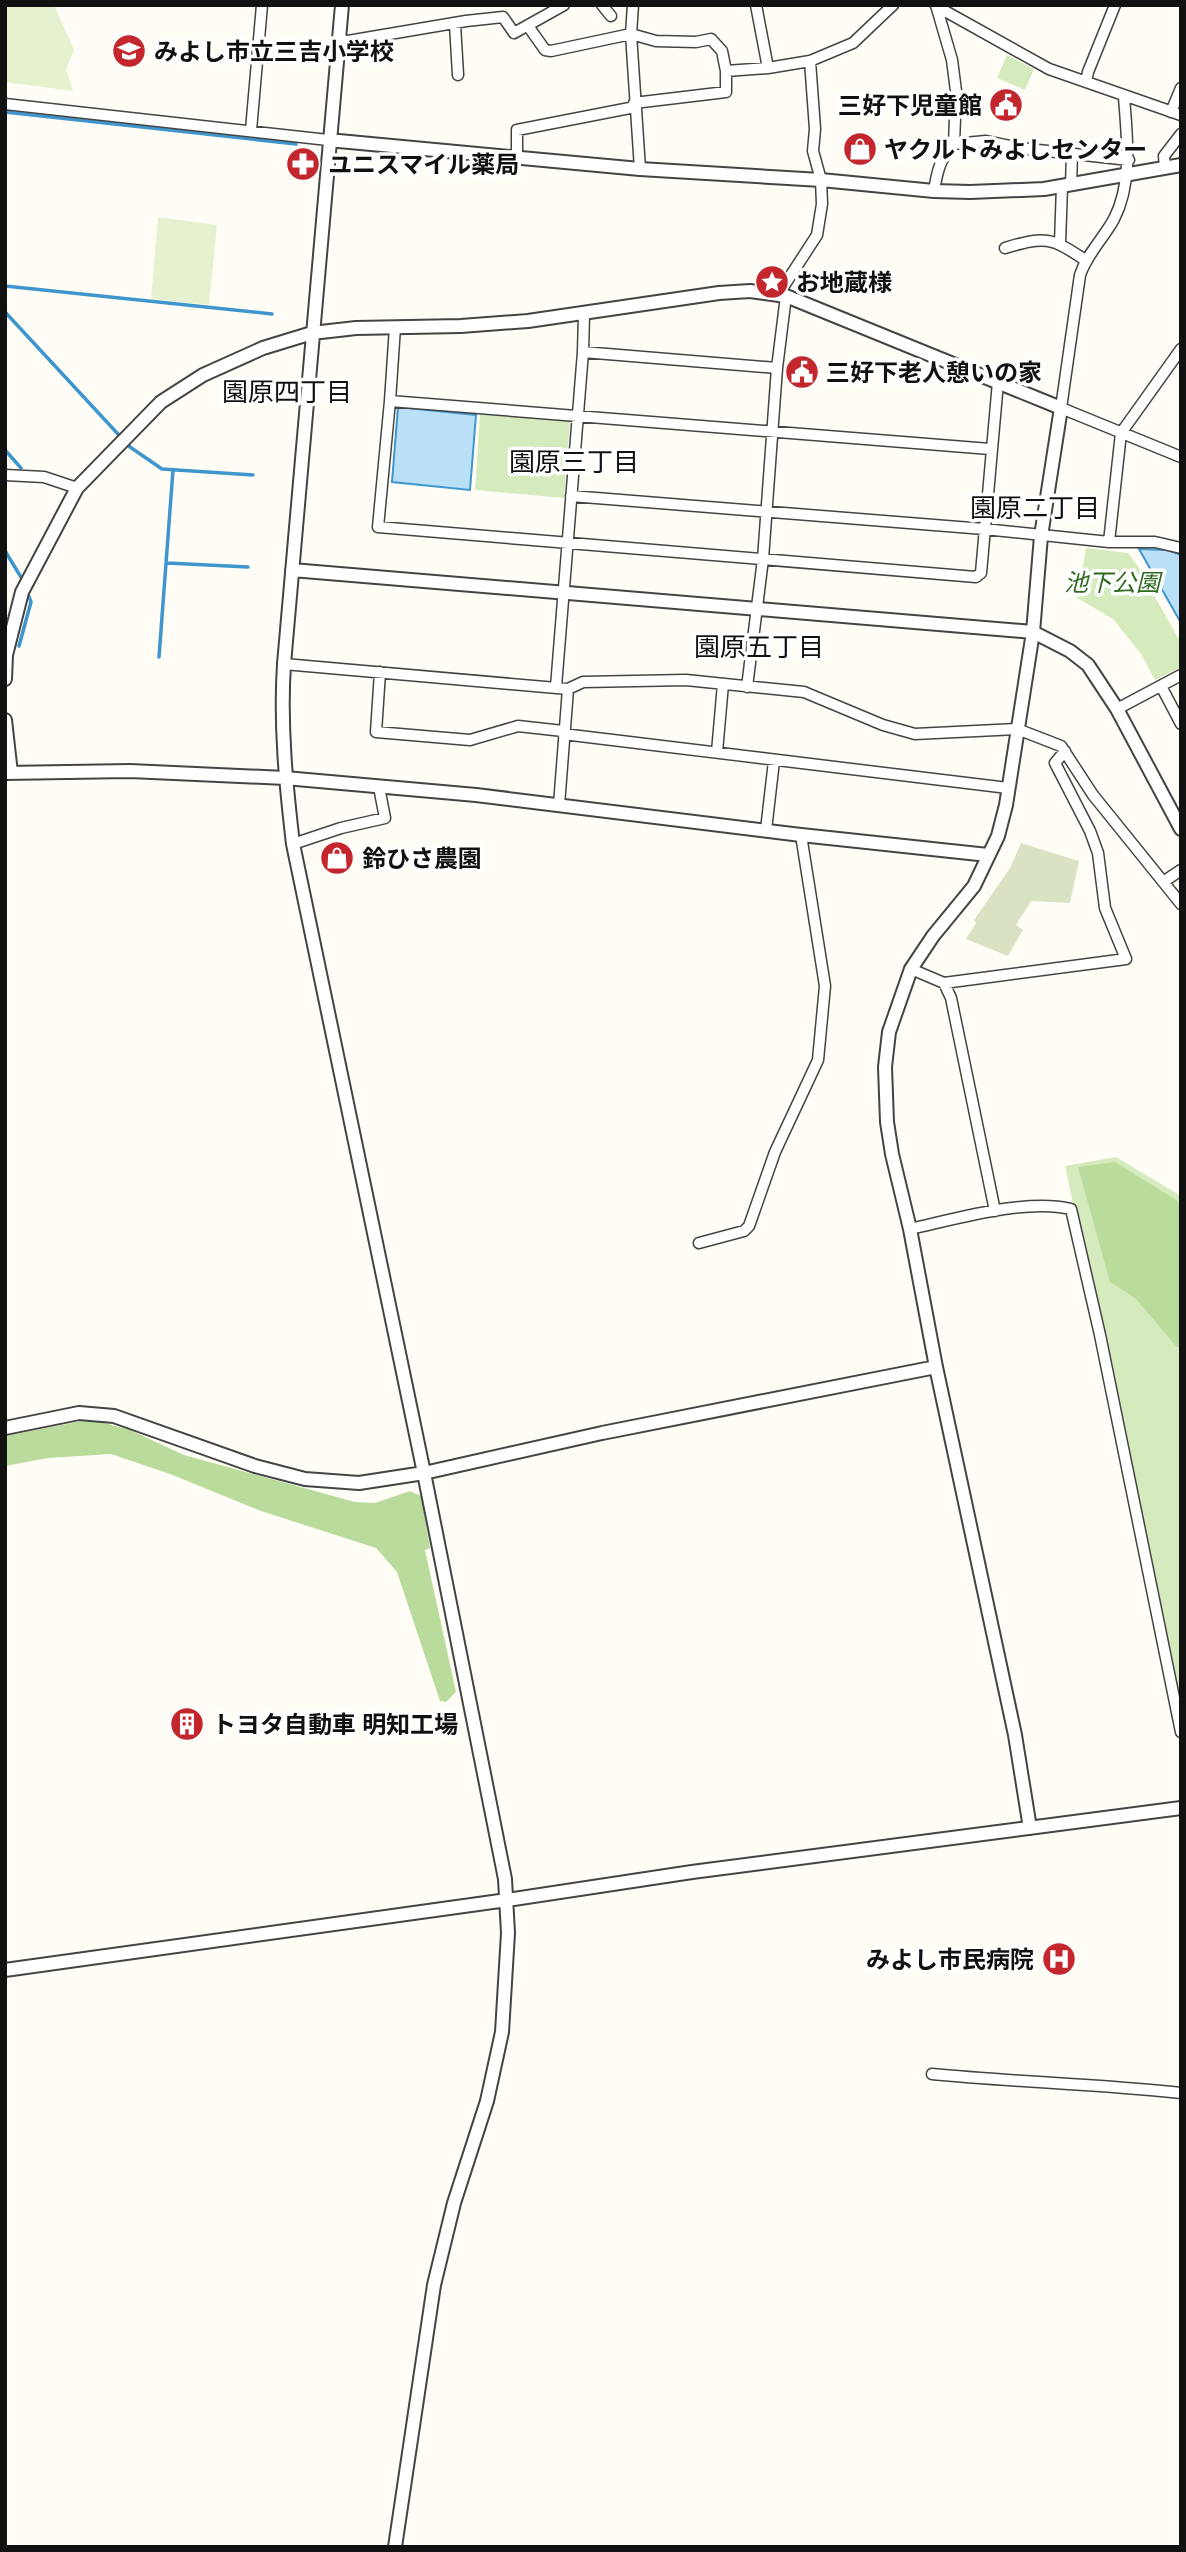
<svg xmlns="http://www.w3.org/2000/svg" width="1186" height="2552" viewBox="0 0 1186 2552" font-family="Lora,'Noto Sans JP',serif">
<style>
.green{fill:#d5ebbd}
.forest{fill:#b9dc9c}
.cemetery{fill:#d9e3c4}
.pitch{fill:#e6f2cf}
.water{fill:#b9e0f7;stroke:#3f96cf;stroke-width:2}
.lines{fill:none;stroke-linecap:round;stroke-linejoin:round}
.stream{stroke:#3f96cf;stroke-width:3.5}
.minor-casing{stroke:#444;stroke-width:13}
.tertiary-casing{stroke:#444;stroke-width:16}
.minor{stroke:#fff;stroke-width:10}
.tertiary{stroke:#fff;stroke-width:12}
.labels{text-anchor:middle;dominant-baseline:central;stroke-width:7;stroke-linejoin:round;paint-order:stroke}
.poi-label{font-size:24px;font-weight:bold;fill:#111;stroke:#fff;text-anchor:start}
.park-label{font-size:24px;font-style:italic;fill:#2f6b1f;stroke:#fff}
.neighbourhood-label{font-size:26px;fill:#111;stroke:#fff}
</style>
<rect width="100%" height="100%" fill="#fffdf5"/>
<path class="green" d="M1007 55 1034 69 1025 90 997 78Z
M480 414 570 421 564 498 475 490Z
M1086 548 1128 553 1137 565 1181 643V667L1155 680 1141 654 1113 619 1077 598Z
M1116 1157 1181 1196V1711L1065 1166Z"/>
<path class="forest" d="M1115 1162 1181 1203V1347H1177L1135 1298 1110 1282 1078 1167Z
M82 1421 101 1422 130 1430 184 1455 355 1502 375 1503 410 1491 421 1496 430 1548 425 1550 456 1692 446 1702 440 1701 397 1572 376 1548 261 1511 170 1474 111 1454 48 1458 5 1466V1436Z"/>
<path class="cemetery" d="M1021 843 1079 861 1070 903 1031 901 1016 925 1023 930 1008 956 966 939 976 923 974 920 1010 868Z"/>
<path class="pitch" d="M5 5H54L74 50 66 69 73 91 5 82Z
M158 217 217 225 209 305 151 299Z"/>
<path class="water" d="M398 407 476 415 470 490 392 482Z
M1139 549 1168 550 1181 555V623Z"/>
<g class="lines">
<path class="stream" d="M5 112 296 144
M5 286 272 314
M5 312 130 447 162 469 253 475
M5 450 21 468
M5 551 24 582
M167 563 248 567
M19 646 31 602 26 589
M159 657 173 470"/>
<g class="minor-casing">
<path id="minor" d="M602 5 611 16
M633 5 631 34 640 169
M756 5 768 68
M936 5 952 60 956 91 954 144 986 141 1020 148 1129 160
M936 6 1049 69 1181 115
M455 24 458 75
M528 26 545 50 551 51 631 34 656 41 696 42 711 39 722 51 726 71
M339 40 348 41 466 21 503 17 514 33 564 5
M1086 82 1088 72 1115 5
M1124 97C1127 137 1133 182 1114 219 1103 239 1087 254 1080 275L1061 408 1181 457
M634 103 726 92V71L768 68 810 61 853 43 893 5
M5 104 328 140
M1171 112 1181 88
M251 130 262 5
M517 159V130L635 107
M1165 167 1164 156 1181 134
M1071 185 1072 154
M934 191C937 172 940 158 954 144
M1060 243 1062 186
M1005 248C1045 236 1051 237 1085 260
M778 295 817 235 822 204 821 180 813 151 815 129 810 61
M395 327 390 401 990 449
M583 352 777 368
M390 401 378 527 976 577 981 573 998 382
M5 475 44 477 77 488
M571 496 984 529 1109 542H1155L1181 548
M1109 542 1121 433 1181 349
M284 664 568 689 583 682 686 680 804 692 883 725 915 734 1017 729 1061 746 1093 795 1181 904
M380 672 376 732 470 740 518 726 563 731
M1161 686 1181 724
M556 687 583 352 584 315
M747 687 763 559 777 368 786 296
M1117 709 1181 675
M563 734 1008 788
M717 752 723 684
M559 805 568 689
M766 830 774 761
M293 844 341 828 385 818 379 787
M1163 882 1181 870
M911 969 944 983
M995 1211 951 998 944 983 1126 959 1105 908 1098 853 1090 831 1055 763 1065 751
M910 1229C956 1219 1026 1198 1071 1209L1100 1335 1181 1732
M699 1243 744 1231 749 1226 775 1152 818 1060 825 986 801 835
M932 2074C1015 2082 1098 2084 1181 2093"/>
</g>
<g class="tertiary-casing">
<path id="tertiary" d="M342 5 284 664C280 725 286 784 293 844L424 1473 505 1879 508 1933 502 2032 487 2101 454 2203 434 2285 395 2547
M328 140 640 169 821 180 934 191 970 192 1044 189 1181 165
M292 570 1033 632 1070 651 1088 665 1117 709 1181 829
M5 679 6 655 22 592 77 488 161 402 203 375 263 348 312 333 356 328 461 326 528 321 719 293 750 291 786 296 1061 408 1041 536 1033 632 1006 805 998 836 974 886 933 936 911 969 889 1032 885 1067 887 1122 892 1154 910 1229 936 1367 1015 1735 1030 1828
M5 720 11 773
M5 773 130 771 285 778 476 795 801 835 988 855
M5 1428 79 1413 114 1416 255 1466 305 1479 359 1483 424 1473 602 1433 936 1367
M5 1970 507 1900 692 1872 1181 1808"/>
</g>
<use href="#minor" class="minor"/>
<use href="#tertiary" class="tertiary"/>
</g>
<defs>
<g id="school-disc" transform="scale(1.75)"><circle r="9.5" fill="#c4262e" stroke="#fff"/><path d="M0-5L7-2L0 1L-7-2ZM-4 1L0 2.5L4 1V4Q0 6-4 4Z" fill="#fff"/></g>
<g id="civic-disc" transform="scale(1.75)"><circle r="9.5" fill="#c4262e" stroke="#fff"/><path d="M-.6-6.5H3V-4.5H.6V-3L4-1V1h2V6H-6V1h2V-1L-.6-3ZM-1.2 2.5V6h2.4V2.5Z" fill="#fff"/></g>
<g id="shop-disc" transform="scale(1.75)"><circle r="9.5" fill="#c4262e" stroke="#fff"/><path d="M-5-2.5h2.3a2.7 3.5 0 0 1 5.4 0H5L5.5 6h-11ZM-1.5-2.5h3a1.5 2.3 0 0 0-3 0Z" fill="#fff"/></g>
<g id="pharmacy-disc" transform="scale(1.75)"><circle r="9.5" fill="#c4262e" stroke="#fff"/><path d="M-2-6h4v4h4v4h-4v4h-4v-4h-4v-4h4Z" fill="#fff"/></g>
<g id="sight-disc" transform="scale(1.75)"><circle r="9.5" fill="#c4262e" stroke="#fff"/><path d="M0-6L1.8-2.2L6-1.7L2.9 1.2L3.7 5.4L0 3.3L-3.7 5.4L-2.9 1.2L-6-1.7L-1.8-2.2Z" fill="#fff"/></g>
<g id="building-disc" transform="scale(1.75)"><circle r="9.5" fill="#c4262e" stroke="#fff"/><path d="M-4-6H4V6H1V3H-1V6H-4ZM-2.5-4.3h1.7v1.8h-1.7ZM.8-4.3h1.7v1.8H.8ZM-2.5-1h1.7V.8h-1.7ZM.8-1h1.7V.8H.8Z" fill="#fff"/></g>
<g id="hospital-disc" transform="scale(1.75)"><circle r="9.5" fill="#c4262e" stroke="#fff"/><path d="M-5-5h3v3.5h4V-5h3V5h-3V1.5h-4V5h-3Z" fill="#fff"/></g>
</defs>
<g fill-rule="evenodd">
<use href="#school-disc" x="129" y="51"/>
<use href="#civic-disc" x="1006" y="105"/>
<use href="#shop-disc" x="860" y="149"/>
<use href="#pharmacy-disc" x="303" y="164"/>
<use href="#sight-disc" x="772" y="282"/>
<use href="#civic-disc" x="802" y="372"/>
<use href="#shop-disc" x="337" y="858"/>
<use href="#building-disc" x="187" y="1724"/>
<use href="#hospital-disc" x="1059" y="1959"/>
</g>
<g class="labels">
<g class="poi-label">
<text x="154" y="51">みよし市立三吉小学校</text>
<text x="982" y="105" text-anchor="end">三好下児童館</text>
<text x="884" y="149">ヤクルトみよしセンター</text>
<text x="328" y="164">ユニスマイル薬局</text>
<text x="796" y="282">お地蔵様</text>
<text x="826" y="372">三好下老人憩いの家</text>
<text x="362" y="858">鈴ひさ農園</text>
<text x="212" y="1724">トヨタ自動車 明知工場</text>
<text x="1034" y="1959" text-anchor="end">みよし市民病院</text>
</g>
<g class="park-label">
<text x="1112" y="582">池下公園</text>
</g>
<g class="neighbourhood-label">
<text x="287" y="391">園原四丁目</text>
<text x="574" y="461">園原三丁目</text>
<text x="1035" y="507">園原二丁目</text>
<text x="759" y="646">園原五丁目</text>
</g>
</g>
<rect width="1186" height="2552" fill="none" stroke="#111111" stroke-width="14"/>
</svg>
